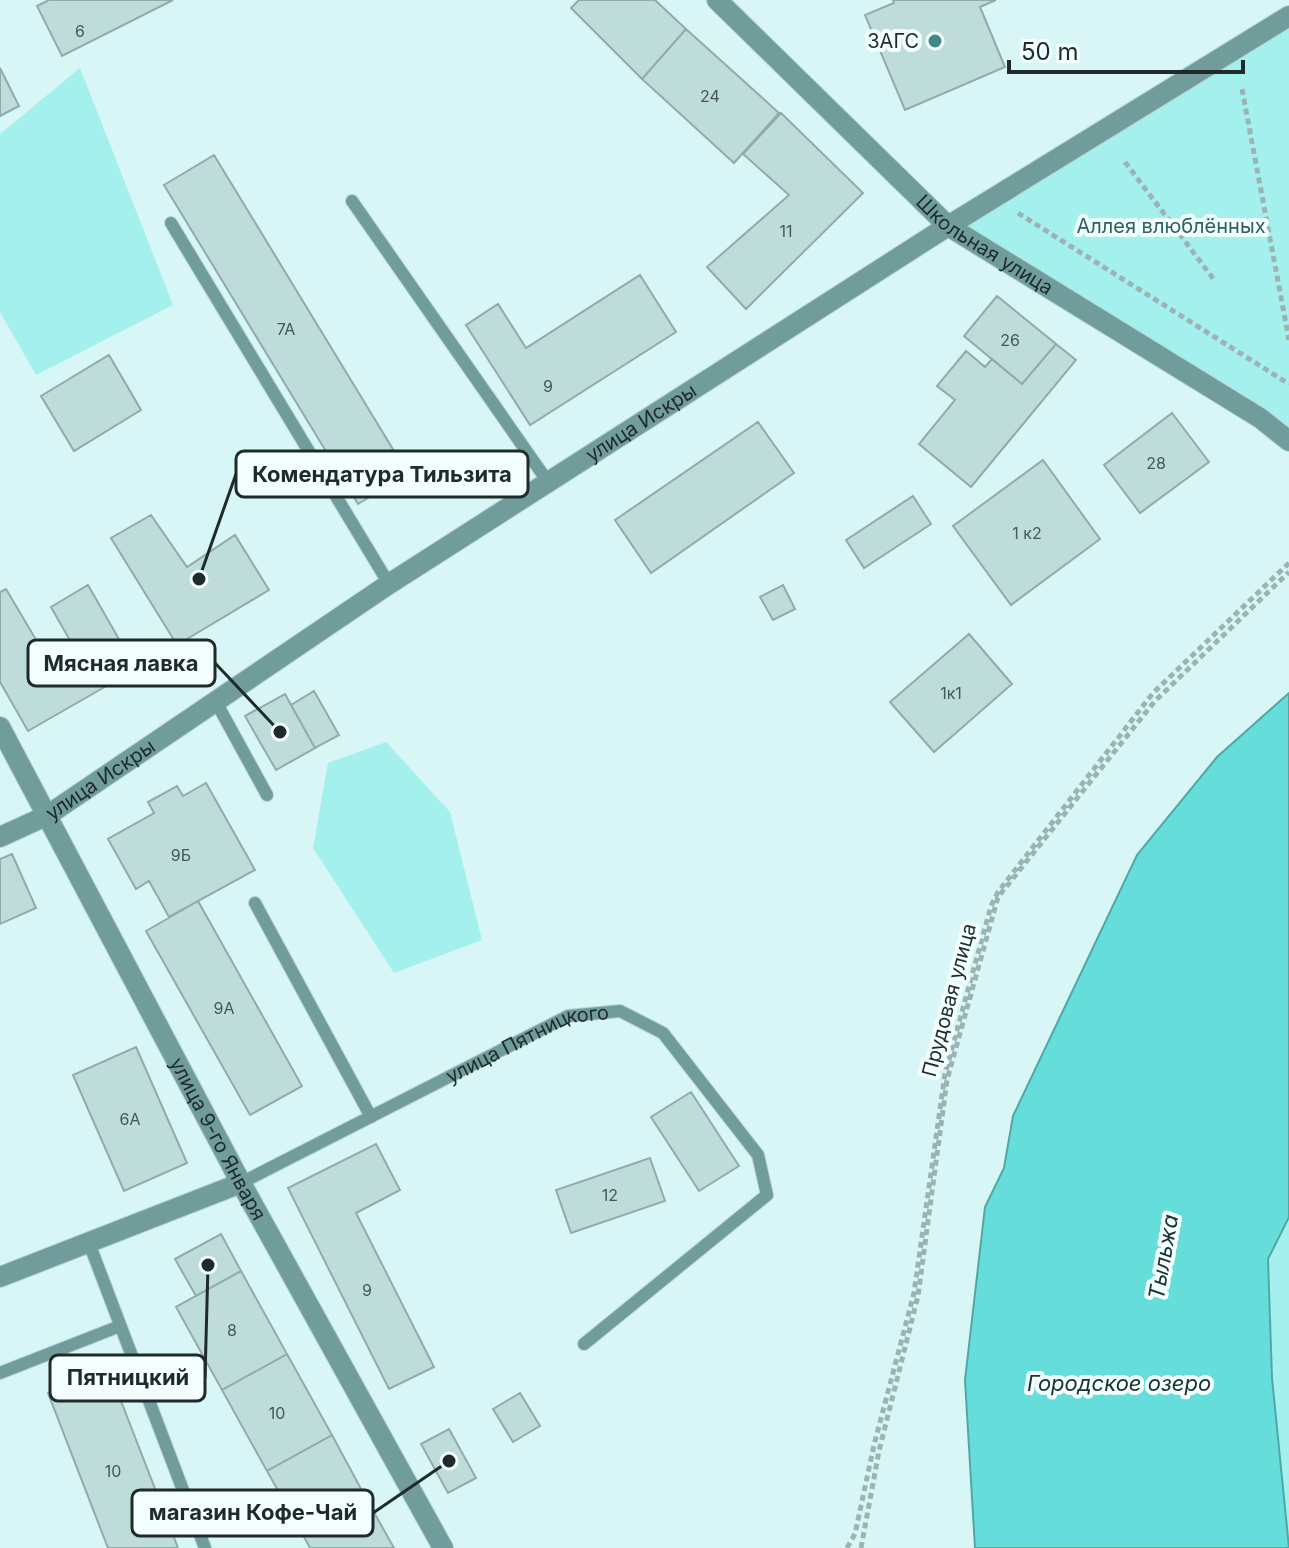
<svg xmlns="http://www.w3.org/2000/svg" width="1289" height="1548" viewBox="0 0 1289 1548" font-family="Inter,sans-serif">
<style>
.green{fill:#a4f0ed}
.water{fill:#65dedb;stroke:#50a8a6;stroke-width:2}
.building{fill:#bddcda;stroke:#8facab;stroke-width:2}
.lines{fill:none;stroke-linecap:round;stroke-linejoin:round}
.lane-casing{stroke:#b6d1d0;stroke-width:14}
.street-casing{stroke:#b6d1d0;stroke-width:22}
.path{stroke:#9bb4b3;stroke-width:5;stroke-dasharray:6 4;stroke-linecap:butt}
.lane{stroke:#709d9b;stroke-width:12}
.street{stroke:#709d9b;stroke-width:20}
.poi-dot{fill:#418987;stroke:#f3fffe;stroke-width:3}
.labels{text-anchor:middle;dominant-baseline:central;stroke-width:8;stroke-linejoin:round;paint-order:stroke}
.number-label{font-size:16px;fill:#465756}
.poi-label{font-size:20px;fill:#1f2b2a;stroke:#f3fffe;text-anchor:end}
.park-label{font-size:20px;fill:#2c5f5e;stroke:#f3fffe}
.street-label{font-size:20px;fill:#1f2b2a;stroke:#f3fffe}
.water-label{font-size:22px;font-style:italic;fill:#1b3130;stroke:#f3fffe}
.leader{fill:none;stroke:#1f2b2a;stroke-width:3}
.callout-dot{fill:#1f2b2a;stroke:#f3fffe;stroke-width:3}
.callout{fill:#f3fffe;stroke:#1f2b2a;stroke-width:3}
.callout-label{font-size:22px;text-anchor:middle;font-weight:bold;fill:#1f2b2a}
</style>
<rect width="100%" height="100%" fill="#d7f6f5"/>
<path class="green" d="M1289 16V441L948 226Z
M80 68 173 305 36 375 0 312V134Z
M386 742 450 812 482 940 394 973 313 848 328 763Z
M1289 1217V1548L1272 1378 1268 1259Z"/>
<path class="water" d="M1289 693V1217L1268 1259 1272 1378 1289 1548H975L965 1380 985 1207 1004 1168 1013 1116 1137 855 1217 757Z"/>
<path class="building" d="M49 0H173L62 56 37 6Z
M579 0H655L686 29 642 79 571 8Z
M893 0H996L980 7 1005 67 905 110 865 15 894 3Z
M686 29 779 113 734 163 642 79Z
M0 68 19 106 0 116Z
M781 113 863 193 746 309 707 267 789 195 743 154Z
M214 155 408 474 358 504 164 185Z
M640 275 676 332 530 425 466 325 498 304 526 348Z
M997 296 1056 344 1022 384 964 336Z
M1056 344 1076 360 971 487 919 444 955 400 937 386 966 351 985 367 992 359 1022 384Z
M109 355 141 410 74 451 41 396Z
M1172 413 1209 462 1140 513 1104 465Z
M758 422 794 473 651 573 615 520Z
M1043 460 1100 539 1011 605 953 526Z
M913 496 931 524 864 568 846 540Z
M151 515 187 567 235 535 269 590 177 645 111 538Z
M88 585 136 669 28 731 0 682V592L6 589 51 665 76 651 51 607Z
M783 585 795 609 773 620 760 597Z
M969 634 1012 684 934 752 890 702Z
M314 691 339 735 315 748 291 705Z
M285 694 315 748 276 770 245 716Z
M206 783 255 870 169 917 149 881 136 889 108 839 154 813 148 802 177 786 183 796Z
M12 854 36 908 0 924V859Z
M198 901 302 1086 250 1115 146 931Z
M136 1047 187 1163 124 1191 73 1075Z
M691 1092 739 1166 699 1191 651 1117Z
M376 1144 400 1190 356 1213 434 1367 389 1389 288 1188Z
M650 1158 665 1201 571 1233 556 1190Z
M221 1234 241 1271 196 1296 175 1259Z
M241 1271 287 1354 222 1390 176 1307Z
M287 1354 332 1435 267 1471 222 1390Z
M109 1370 178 1548H108L48 1393Z
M520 1393 540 1426 513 1442 493 1409Z
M449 1429 476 1478 448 1493 421 1444Z
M332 1435 367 1500 303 1535 267 1471Z
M367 1500 394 1548H310L303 1535Z"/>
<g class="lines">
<g class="lane-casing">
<g id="lane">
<path d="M352 201 548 482"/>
<path d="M171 223 389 584"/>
<path d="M216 702 267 795"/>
<path d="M255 903 371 1117"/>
<path id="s1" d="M241 1183 568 1016 620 1011 663 1033 758 1155 767 1195 584 1344"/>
<path d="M89 1243 205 1548"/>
<path d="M0 1373 120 1326"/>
</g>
</g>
<g class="street-casing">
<g id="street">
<path id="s2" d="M717 0 948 226 1260 418 1289 441"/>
<path id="s3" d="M0 727 241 1183 443 1548"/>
<path id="s4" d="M0 837 48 815 389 584 948 226 1289 16"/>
<path d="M0 1277 241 1183"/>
</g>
</g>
<path class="path" d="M1242 89 1289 340
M1125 162 1215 281
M1018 213 1289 384
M847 1548 855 1534 874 1445 914 1293 945 1074 991 906 998 892 1153 693 1289 563
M861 1548 879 1451 918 1296 947 1080 998 897 1155 701 1289 572"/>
<use href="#lane" class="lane"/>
<use href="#street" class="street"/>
</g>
<circle class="poi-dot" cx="935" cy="41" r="8"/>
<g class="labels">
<g class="number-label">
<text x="80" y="31">6</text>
<text x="710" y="96">24</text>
<text x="786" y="231">11</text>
<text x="286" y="329">7А</text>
<text x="1010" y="340">26</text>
<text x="548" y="386">9</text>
<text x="1156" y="463">28</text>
<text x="1027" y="533">1 к2</text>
<text x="951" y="693">1к1</text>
<text x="181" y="855">9Б</text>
<text x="224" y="1008">9А</text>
<text x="130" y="1119">6А</text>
<text x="610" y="1195">12</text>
<text x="367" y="1290">9</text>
<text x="232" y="1330">8</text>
<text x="277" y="1413">10</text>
<text x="113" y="1471">10</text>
</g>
<g class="poi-label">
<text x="919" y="41">ЗАГС</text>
</g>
<g class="park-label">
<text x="1171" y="226">Аллея влюблённых</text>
</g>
<g class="street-label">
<text stroke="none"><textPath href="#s2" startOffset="364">Школьная улица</textPath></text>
<text stroke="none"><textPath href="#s4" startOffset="764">улица Искры</textPath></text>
<text stroke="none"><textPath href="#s4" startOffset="116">улица Искры</textPath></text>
<text transform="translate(949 1000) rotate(-75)">Прудовая улица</text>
<text stroke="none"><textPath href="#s1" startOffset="320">улица Пятницкого</textPath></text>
<text stroke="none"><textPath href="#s3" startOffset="466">улица 9-го Января</textPath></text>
</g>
<g class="water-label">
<text transform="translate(1163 1257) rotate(-80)">Тыльжа</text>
<text x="1119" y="1383">Городское озеро</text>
</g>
</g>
<path class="leader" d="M199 579L236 474M280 732L215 663M208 1265L205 1378M449 1461L373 1513"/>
<g class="callout-dot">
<circle cx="199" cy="579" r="8"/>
<circle cx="280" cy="732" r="8"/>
<circle cx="208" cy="1265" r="8"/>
<circle cx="449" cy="1461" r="8"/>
</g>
<g class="callout">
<rect x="236" y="451" width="292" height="46" rx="8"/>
<rect x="28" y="640" width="187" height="46" rx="8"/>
<rect x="50" y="1355" width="155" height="46" rx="8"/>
<rect x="132" y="1490" width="241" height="46" rx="8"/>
</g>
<g class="callout-label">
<text x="382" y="482">Комендатура Тильзита</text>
<text x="121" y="671">Мясная лавка</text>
<text x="128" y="1385">Пятницкий</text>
<text x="253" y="1520">магазин Кофе-Чай</text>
</g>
<path d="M1009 60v12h234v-12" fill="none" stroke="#1f2b2a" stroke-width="4"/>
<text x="1021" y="60" font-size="24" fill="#1f2b2a" stroke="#f3fffe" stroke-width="6" paint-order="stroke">50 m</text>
</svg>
